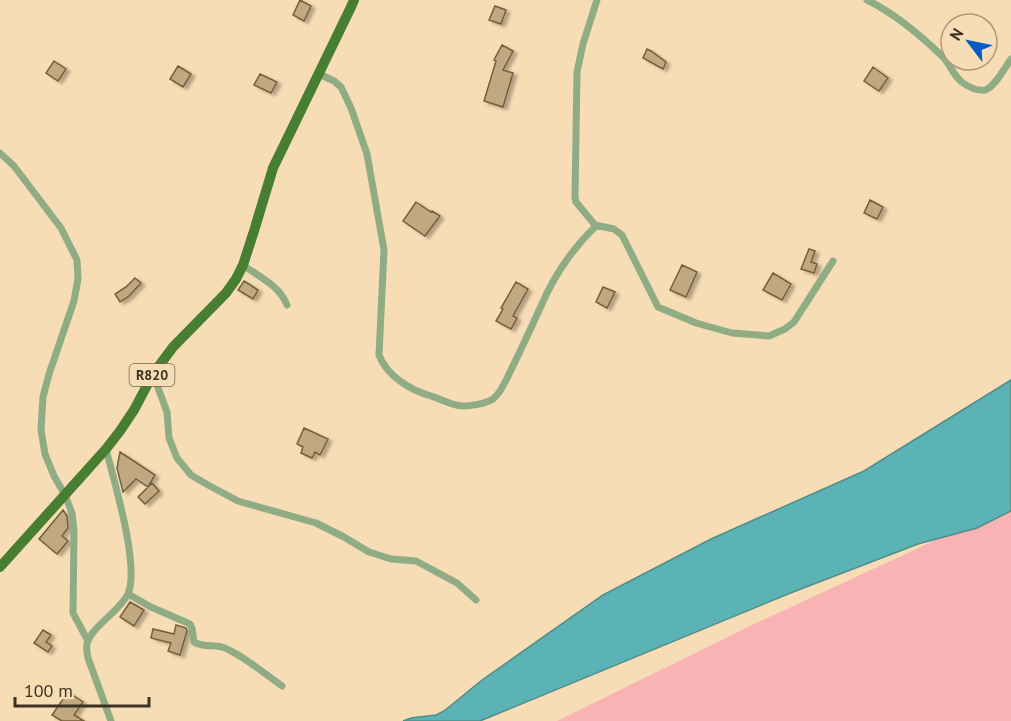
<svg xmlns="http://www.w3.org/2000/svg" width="1011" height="721" viewBox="0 0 1011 721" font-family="'PT Sans',sans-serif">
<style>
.green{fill:#fab3b4}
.water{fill:#5bb3b6;stroke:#528d8a;stroke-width:1.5}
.building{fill:#c0a882;stroke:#755f3b;stroke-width:1.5;filter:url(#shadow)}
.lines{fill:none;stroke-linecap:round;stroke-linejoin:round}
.street{stroke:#8fac85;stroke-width:7}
.primary{stroke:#477e32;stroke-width:10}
.labels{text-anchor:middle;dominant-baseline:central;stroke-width:5;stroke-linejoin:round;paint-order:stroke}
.shield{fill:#f7ddb6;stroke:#75664f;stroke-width:1.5}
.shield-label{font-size:14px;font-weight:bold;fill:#3d3323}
</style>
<defs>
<filter id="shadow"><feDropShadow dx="4" dy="2.5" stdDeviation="1.5" flood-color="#0004"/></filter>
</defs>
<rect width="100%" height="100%" fill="#f7ddb6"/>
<path class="green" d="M1011 505V721H557L748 627Z"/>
<path class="water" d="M1011 380V511L977 528 918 544 793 592 480 721H403L411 718 436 715 444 711 482 680 603 595 711 539 864 471Z"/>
<path class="building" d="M300 0 311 6 304 21 293 15Z
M495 6 506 10 501 24 489 20Z
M502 45 513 51 503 70 513 73 503 107 484 101 496 61 494 60Z
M647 49 651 51 666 62 663 69 643 58Z
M54 61 66 69 58 81 46 73Z
M178 66 191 74 183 87 170 79Z
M873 67 888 78 879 91 864 81Z
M260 74 277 82 271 93 254 85Z
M870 200 883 207 877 219 864 213Z
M416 202 431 212 432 211 440 216 425 236 403 221Z
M809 249 815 251 811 262 817 264 814 273 801 269Z
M682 265 697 272 686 297 670 290Z
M773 273 791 284 782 300 763 290Z
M135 278 141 283 129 296 120 302 115 294 126 287Z
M244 281 258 290 253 299 238 290Z
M516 282 528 289 513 316 517 318 511 329 496 321 503 309 501 308Z
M603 287 615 292 607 308 596 302Z
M304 428 328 439 320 455 315 452 312 458 301 453 303 447 297 444Z
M120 452 155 475 148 487 136 479 123 492 117 468Z
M152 483 159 491 145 504 138 497Z
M63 510 67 516 68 528 62 536 68 541 57 554 39 539Z
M130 602 144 610 134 626 120 617Z
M176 625 186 628 187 631 180 655 168 651 171 643 151 638 153 629 174 634Z
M43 630 51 635 46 642 52 646 48 652 34 643Z
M68 692 83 702 74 715 84 721H62L52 715Z"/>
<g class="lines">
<path class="street" d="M597 0 583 44 577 72 575 197 576 202 595 225 614 229 622 235 658 307 696 323 732 333 769 336 785 329 794 322 833 261
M867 0C894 13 919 34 941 55 950 63 953 76 963 83 970 88 977 91 985 90 995 87 1005 67 1011 59
M319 74 334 81 341 87 351 108 367 154 384 250 379 355C387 376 410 390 431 396 440 399 454 406 462 406 471 406 485 404 493 399 501 393 506 380 510 372 523 346 535 319 547 293 559 269 577 244 596 226
M0 153 14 166 61 228 77 260 78 279 74 301 49 374 43 397 41 430 45 454 54 476 65 495 72 513 74 531 73 613 88 641
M243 265C259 277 279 285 287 305
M153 374 167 412 169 438 177 458 191 475 208 485 238 501 316 523 344 537 369 552 391 559 416 561 457 583 476 600
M106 449C114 481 140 566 128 594 120 611 90 628 87 644 86 648 87 653 88 658L111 721
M128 594 151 607 190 624 192 628 194 642C203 648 212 644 222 647 240 653 265 674 282 686"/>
<path class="primary" d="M0 567 106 449 120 431 134 410 153 374 173 347 226 293 236 279 243 265 254 231 273 168 351 7 354 0"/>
</g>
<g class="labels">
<rect class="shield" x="129.5" y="364" width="45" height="22" rx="4.5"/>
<g class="shield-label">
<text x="152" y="375">R820</text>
</g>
</g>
<g transform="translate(969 42) rotate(302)"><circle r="28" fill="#f7ddb6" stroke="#ad997b" stroke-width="1.5"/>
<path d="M0-4.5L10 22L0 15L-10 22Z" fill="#055cc6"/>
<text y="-9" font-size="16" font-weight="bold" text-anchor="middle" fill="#3d3323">N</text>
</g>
<path d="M15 697v9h134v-9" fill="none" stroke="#3d3323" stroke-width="3"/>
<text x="24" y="697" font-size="18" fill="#3d3323" stroke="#f7ddb6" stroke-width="4.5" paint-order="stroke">100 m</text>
</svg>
